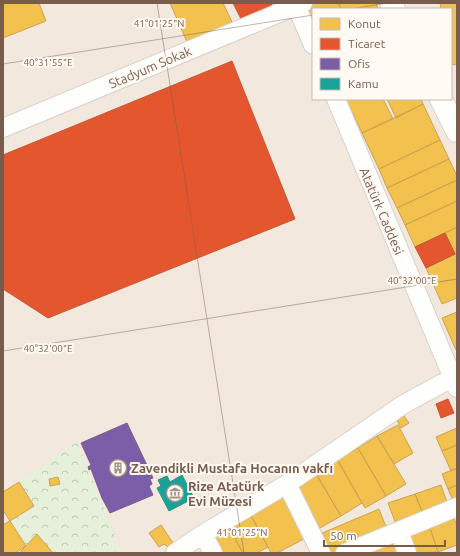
<svg xmlns="http://www.w3.org/2000/svg" width="460" height="556" viewBox="0 0 460 556" font-family="Ubuntu,sans-serif">
<style>
.residential{fill:#f2e8de;fill-rule:evenodd}
.forest{fill:url(#forest-crowns)}
.homes{fill:#f2c14e;stroke:#cea34e}
.shops{fill:#e4572e;stroke:#c45837}
.offices{fill:#7b5ea7;stroke:#7b5d8c}
.public{fill:#17a398;stroke:#358e82}
.lines{fill:none;stroke-linecap:round;stroke-linejoin:round}
.minor-casing{stroke:#d7d1cb;stroke-width:20}
.tertiary-casing{stroke:#d7d1cb;stroke-width:24}
.minor{stroke:#fefefd;stroke-width:18}
.tertiary{stroke:#fefefd;stroke-width:22}
.ticks{fill:none;stroke:#7a5c4d;stroke-width:1;stroke-opacity:0.45}
.labels{text-anchor:middle;dominant-baseline:central;stroke-width:4;stroke-linejoin:round;paint-order:stroke}
.street-label{font-size:13px;fill:#7a5c4d;stroke:#fffaf3}
.poi-label{font-size:13px;font-weight:bold;fill:#7a5c4d;stroke:#fffaf3;text-anchor:start}
.ticks-label{font-size:10px;text-anchor:middle;fill:#7a5c4d;stroke:#fffaf3;stroke-width:4;stroke-linejoin:round;paint-order:stroke}
</style>
<defs>
<pattern id="forest-crowns" width="20" height="18" patternUnits="userSpaceOnUse"><rect width="20" height="18" fill="#e7f0db"/><path d="M2 6a3 3 0 1 1 6 0M12 15a3 3 0 1 1 6 0" fill="none" stroke="#c0c6b4"/></pattern>
</defs>
<rect width="100%" height="100%" fill="#f9f5f0"/>
<path class="residential" d="M3 3H457V553H3ZM313 9H451V99H313Z"/>
<path class="forest" d="M77 442 122 553H53L37 534 26 546 10 521 34 506 19 482Z"/>
<path class="homes" d="M3 3H39L46 21 3 38Z
M170 3H223L232 22 187 42Z
M308 3H338L341 9H313V30L302 6Z
M338 3H376L378 9H341Z
M440 3H457V64L451 65V9H441Z
M346 99H383L393 119 362 133Z
M387 99H421L423 104 396 118Z
M423 104 440 140 379 169 362 133Z
M440 140 449 159 387 188 379 169Z
M449 159 457 176V180L397 208 387 188Z
M457 180V201L405 225 397 208Z
M457 201V227L415 247 405 225Z
M457 227V253L455 254 445 233Z
M457 253V298L442 304 426 268Z
M457 312V350H456L442 318Z
M404 416 409 423 401 428 397 420Z
M398 425 413 453 394 464 377 436Z
M457 428V445L442 451 436 437Z
M377 436 406 484 386 496 358 448Z
M457 445V468L451 471 442 451Z
M358 448 386 496 365 508 337 459Z
M337 459 362 503 341 516 315 472Z
M457 468V485L448 489 442 474Z
M315 472 341 516 320 528 295 484Z
M58 477 60 484 50 486 49 479Z
M19 482 34 506 10 521 3 510V492Z
M441 485 448 505 423 514 415 494Z
M457 485V504L455 505 448 489Z
M281 493 304 539 277 553H271L249 512Z
M415 494 423 514 396 524 388 503Z
M379 509 388 532 338 553H328L320 534Z
M249 512 268 547 257 553H243L227 524Z
M453 517 457 525V545L438 552 429 525Z
M10 521 26 546 15 553H3V525Z
M227 524 243 553H219L208 535Z
M161 525 173 543 168 547 164 544 159 547 149 533Z
M429 525 438 552 411 553 404 534Z
M37 534 53 553H19L26 546Z
M398 538 404 553H367Z"/>
<path class="shops" d="M233 3H271L272 5 241 19Z
M232 61 295 219 48 318 3 289V155Z
M445 233 455 254 426 268 415 247Z
M448 399 454 413 441 418 436 404Z"/>
<path class="offices" d="M127 423 153 478 150 479 152 484 149 486 153 495 110 513 102 498 91 469 89 470 88 467 91 465 81 443Z"/>
<path class="public" d="M182 475 194 498 169 511 157 488 161 486 158 480 167 476 170 482Z"/>
<g class="lines">
<g class="minor-casing">
<path id="minor" d="M295 3 313 45
M336 99 457 388
M3 128 303 3
M287 484 321 553
M399 531 407 553
M203 534 213 553
M175 553 203 534 287 484 404 404 452 378
M345 553 457 507"/>
</g>
<g class="tertiary-casing">
<path id="tertiary" d="M391 3 394 9
M441 99 457 131"/>
</g>
<use href="#minor" class="minor"/>
<use href="#tertiary" class="tertiary"/>
</g>
<path class="ticks" d="M157 3 244 553M350 9 388 3M3 64 313 15M3 351 457 279"/>
<defs>
<g id="building-ring" transform="scale(0.9)"><circle r="9.5" fill="#fffaf3" stroke="#a69286" stroke-width="1.5"/><path d="M-4-6H4V6H1V3H-1V6H-4ZM-2.5-4.3h1.7v1.8h-1.7ZM.8-4.3h1.7v1.8H.8ZM-2.5-1h1.7V.8h-1.7ZM.8-1h1.7V.8H.8Z" fill="#a69286"/></g>
<g id="museum-ring" transform="scale(0.9)"><circle r="9.5" fill="#fffaf3" stroke="#a69286" stroke-width="1.5"/><path d="M0-6L6-3V-2H-6V-3ZM-5-1h2V3h-2ZM-1-1h2V3h-2ZM3-1h2V3H3ZM-6 4H6V6H-6Z" fill="#a69286"/></g>
</defs>
<g fill-rule="evenodd">
<use href="#building-ring" x="118" y="468"/>
<use href="#museum-ring" x="175" y="493"/>
</g>
<g class="labels">
<g class="street-label">
<text transform="translate(150 67) rotate(-23)">Stadyum Sokak</text>
<text transform="translate(382 211) rotate(67)">Atatürk Caddesi</text>
</g>
<g class="poi-label">
<text x="131" y="468">Zavendikli Mustafa Hocanın vakfı</text>
<text x="188" y="486">Rize Atatürk<tspan x="188" dy="15">Evi Müzesi</tspan></text>
</g>
</g>
<g class="ticks-label">
<text x="159" y="27">41°01'25"N</text>
<text x="48" y="66">40°31'55"E</text>
<text x="412" y="284">40°32'00"E</text>
<text x="48" y="352">40°32'00"E</text>
<text x="242" y="536">41°01'25"N</text>
</g>
<rect width="460" height="556" fill="none" stroke="#7a5c4d" stroke-width="8"/>
<rect x="312" y="8" width="140" height="92" fill="#fffaf3" stroke="#cabbb1"/>
<rect x="320" y="18" width="20" height="12" fill="#f2c14e" stroke="#cabbb1"/>
<text x="348" y="28" font-size="12" fill="#7a5c4d">Konut</text>
<rect x="320" y="38" width="20" height="12" fill="#e4572e" stroke="#cabbb1"/>
<text x="348" y="48" font-size="12" fill="#7a5c4d">Ticaret</text>
<rect x="320" y="58" width="20" height="12" fill="#7b5ea7" stroke="#cabbb1"/>
<text x="348" y="68" font-size="12" fill="#7a5c4d">Ofis</text>
<rect x="320" y="78" width="20" height="12" fill="#17a398" stroke="#cabbb1"/>
<text x="348" y="88" font-size="12" fill="#7a5c4d">Kamu</text>
<path d="M324 540v6h121v-6" fill="none" stroke="#7a5c4d" stroke-width="2"/>
<text x="330" y="540" font-size="12" fill="#7a5c4d" stroke="#fffaf3" stroke-width="3" paint-order="stroke">50 m</text>
</svg>
